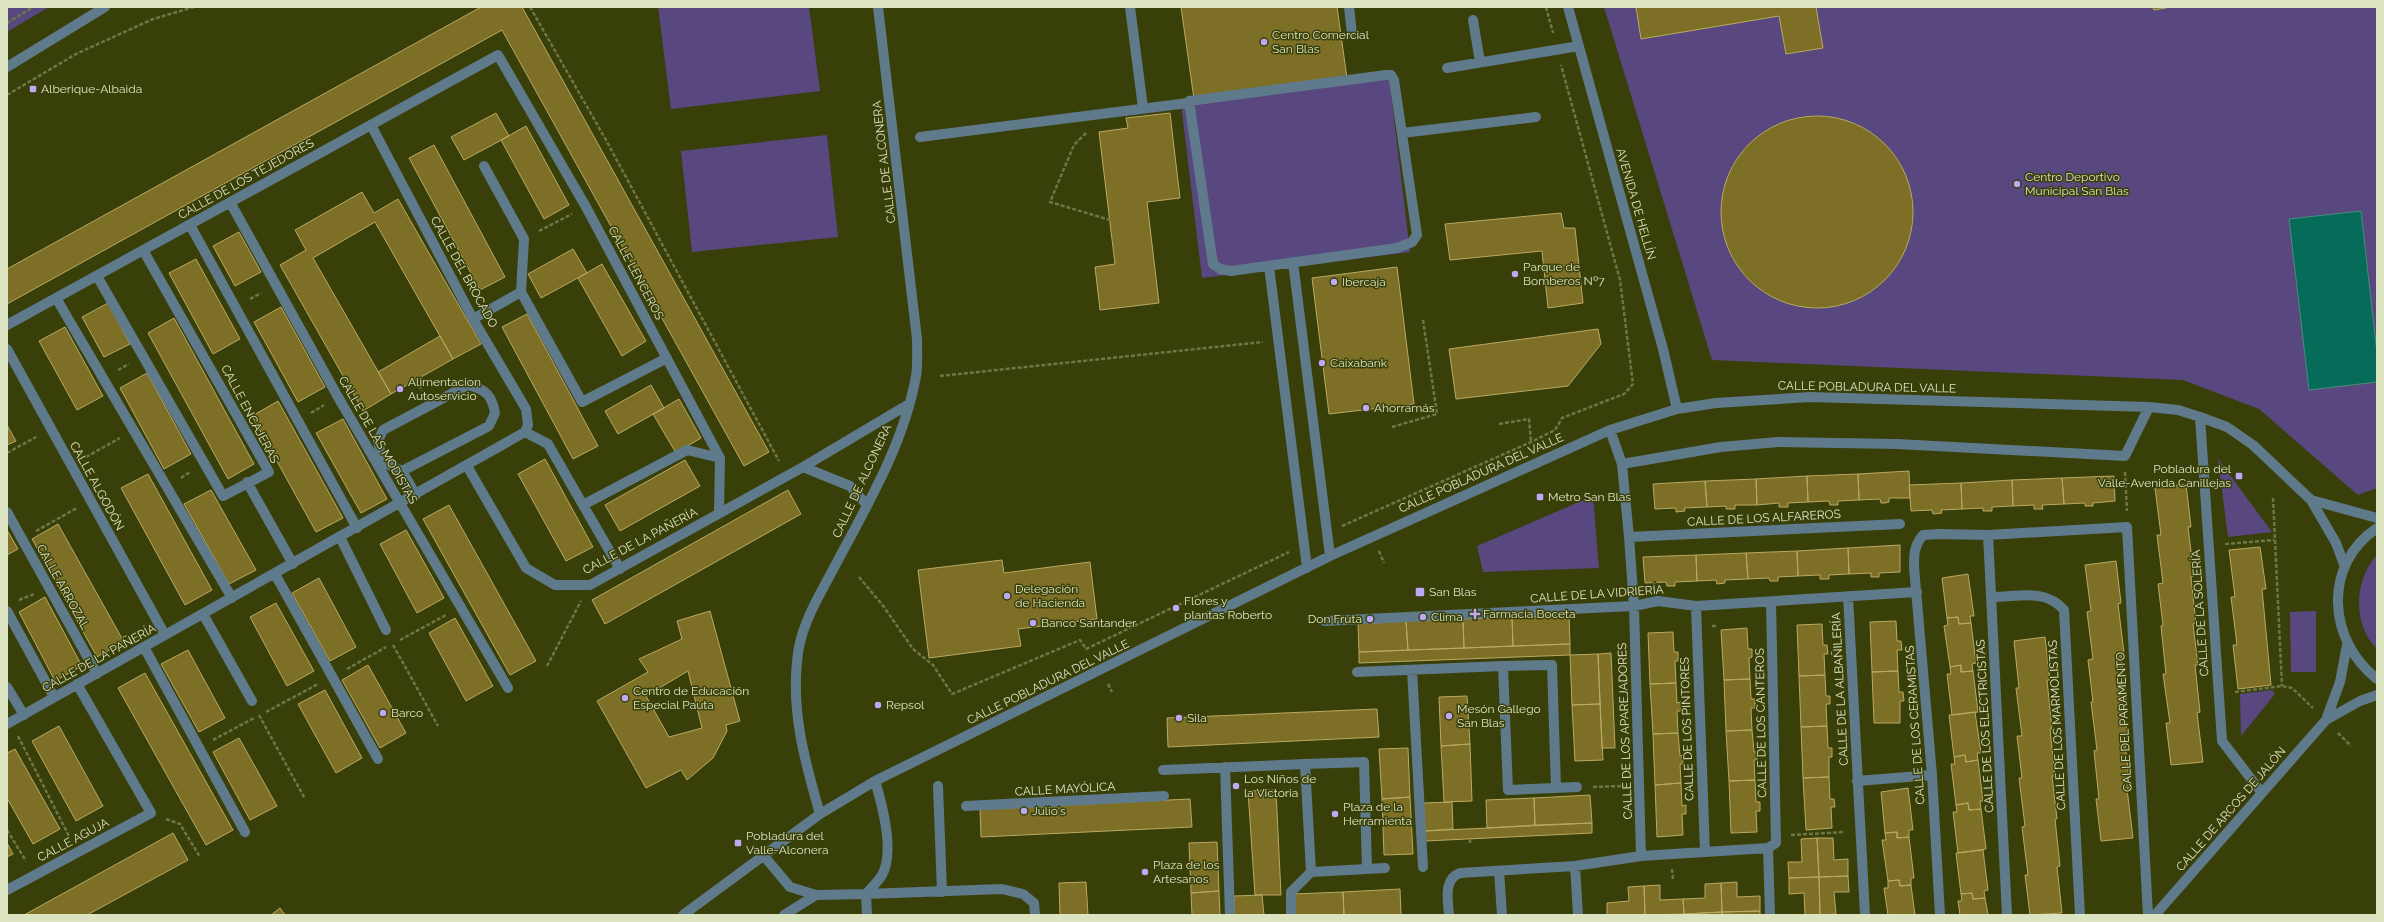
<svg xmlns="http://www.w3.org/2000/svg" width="2384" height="922" viewBox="0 0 2384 922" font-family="Raleway,sans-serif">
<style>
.green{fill:#594780}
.water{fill:#076b5a;stroke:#478f79}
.building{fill:#7e6f27;stroke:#b9a963;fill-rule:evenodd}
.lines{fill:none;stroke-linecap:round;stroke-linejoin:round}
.path{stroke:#6f7646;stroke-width:2.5;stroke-dasharray:4 2;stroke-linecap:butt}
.minor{stroke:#5f7a8b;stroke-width:10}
.poi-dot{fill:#bea9f5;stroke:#393f09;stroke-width:1.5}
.labels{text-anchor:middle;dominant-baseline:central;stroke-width:3;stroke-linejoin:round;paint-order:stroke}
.poi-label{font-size:12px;fill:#dce3c1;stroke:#393f09;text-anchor:start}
.street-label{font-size:12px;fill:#dce3c1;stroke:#393f09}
</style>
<rect width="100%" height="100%" fill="#393f09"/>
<path class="green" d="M7 7H49L7 32Z
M658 7H809L820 91 671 109Z
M1604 7H2377V488L2358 495 2259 409 2183 380 1712 360Z
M1389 77 1410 252 1202 278 1181 103Z
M827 135 838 237 692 252 681 151Z
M2218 459 2272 532 2228 537Z
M1593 496 1599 568 1483 572 1477 546Z
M2377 555V649C2352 625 2354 579 2377 555Z
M2316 611V672H2291L2290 612Z
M2272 690 2275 694 2241 736 2240 694Z"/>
<path class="water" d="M2361 211 2377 353V382L2309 390 2289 219Z"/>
<path class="building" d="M481 7H522L769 452 744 466 502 30 7 304V269Z
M1181 7H1337L1347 78 1194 99Z
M1636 7H1816L1823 48 1786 54 1779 16 1641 39Z
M2153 7H2171L2154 10Z
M496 113 509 136 464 160 451 137Z
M1170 113 1180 198 1147 202 1159 303 1100 310 1095 267 1115 264 1099 132 1128 128 1126 118Z
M1721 212a96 96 0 1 1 192 0a96 96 0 1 1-192 0Z
M526 126 569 205 544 219 501 140Z
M434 145 505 277 480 290 409 158Z
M362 192 374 213 398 199 481 344 453 359 375 222 313 258 391 394 363 411 280 265 306 250 295 230Z
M1561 213 1564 228H1575L1583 303 1548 308 1542 251 1450 260 1445 224Z
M239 232 261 272 235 286 213 246Z
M573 249 587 273 541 298 528 274Z
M196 259 240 339 213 354 169 273Z
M602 264 646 341 622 356 578 278Z
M1397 267 1414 404 1329 414 1312 278Z
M108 303 130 344 104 357 82 317Z
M281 307 325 387 298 402 254 322Z
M527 314 598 446 573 459 502 327Z
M174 318 254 464 228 479 148 333Z
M65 327 103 396 77 410 39 341Z
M1598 329 1601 344 1568 386 1456 399 1449 349Z
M440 336 453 359 391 394 378 372Z
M147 373 191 454 164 469 120 388Z
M651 385 664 408 618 434 605 411Z
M679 399 701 438 676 453 653 414Z
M278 401 343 518 316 532 252 416Z
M343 419 387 499 361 513 316 433Z
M7 425 16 441 7 445Z
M545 459 593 547 566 561 518 474Z
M685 460 700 486 620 531 605 505Z
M1909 471 1910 498H1889V502L1885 503H1881L1880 499 1859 500 1858 474Z
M148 474 212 590 185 605 121 488Z
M1858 474 1859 500 1838 501V505H1830L1829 501 1808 502 1807 476Z
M1807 476 1808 502 1788 503V507H1779V503L1757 505 1756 479Z
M2114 476 2115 501 2093 503V506H2085V503L2064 504 2062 478Z
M2062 478 2064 504 2042 505 2043 509H2034V505L2013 506 2012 480Z
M1756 479 1757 505H1735V509H1726V506L1707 507 1705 481Z
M2012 480 2013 506 1992 507V511H1983V508L1962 509 1961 483Z
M1705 481 1707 507 1684 508 1685 511 1676 512V508L1655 509 1653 484Z
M1961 483 1962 509 1941 510 1942 513 1933 514 1932 510 1911 511 1909 485Z
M2186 484 2191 527H2188L2194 576 2191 577 2196 623 2193 624 2198 665H2195L2200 712 2197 713 2203 762 2171 765 2166 723H2170L2163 674H2166L2161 626 2163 625 2158 584 2163 583 2157 535H2161L2155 488Z
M211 490 256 570 229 584 184 504Z
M788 490 801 514 605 624 592 600Z
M449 505 536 661 510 675 423 519Z
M58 524 124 642 97 657 32 539Z
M7 530 18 549 7 555Z
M406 530 444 598 417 613 380 544Z
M1900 545V572L1879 573V577H1871V573L1849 574 1848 548Z
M2260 547 2266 589H2262L2271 685 2238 689 2233 645H2237L2231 597H2235L2229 550Z
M1848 548 1849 574 1829 575V579H1820V575L1798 576 1797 551Z
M1797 551 1798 576 1778 577V581H1770L1769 578 1748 579 1746 553Z
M1746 553 1748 579 1725 580V583L1717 584 1716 580 1697 581 1696 555Z
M1696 555 1697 581 1675 582V586H1667L1666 582 1645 583 1643 557Z
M1002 560 1004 573 1090 562 1097 619 1018 629 1021 646 929 658 918 570Z
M2116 561 2121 603 2118 604 2124 653H2121L2126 700H2123L2128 741 2125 742 2130 789H2127L2133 838 2101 841 2096 799H2099L2094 751 2097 750 2091 702H2093L2088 660 2093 659 2087 612 2091 611 2085 565Z
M1968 574 1974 616H1970L1971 623 1959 624 1958 617 1947 618 1942 578Z
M319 578 356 647 330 661 292 593Z
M45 597 82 666 55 681 19 612Z
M276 603 314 671 287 686 250 617Z
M710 611 740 721 726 725 727 731 713 758 687 780 681 770 646 788 597 701 648 672 639 659 682 639 677 621ZM688 671 702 728 669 737 646 696Z
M1569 615 1570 644 1513 646 1512 617Z
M1512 617 1513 646 1464 648 1463 619Z
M1958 617 1959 624 1971 623 1976 663 1972 664 1973 671 1961 672V665L1950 667 1944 626 1948 625 1947 618Z
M455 618 493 686 466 701 429 633Z
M1463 619 1464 648 1408 650 1406 621Z
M1406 621 1408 650 1359 652 1358 624Z
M1896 621 1897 641H1901L1902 650H1897L1898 671 1872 672 1870 622Z
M1822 624 1823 645H1827L1828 654H1824L1825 675 1799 676 1797 625Z
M1747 628 1748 649H1752V657L1749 658 1750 679 1724 680 1721 630Z
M1673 632 1674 652H1678V661H1675L1676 683 1650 684 1648 633Z
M2045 637 2050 680H2047L2052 729H2050L2055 776H2052L2057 819H2055L2060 866 2057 867 2062 913 2030 915 2025 875H2028L2022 827 2025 826 2019 778H2022L2017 736H2022L2016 688H2019L2014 641Z
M1570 644V655L1359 663V652Z
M188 650 225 718 199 732 161 664Z
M1611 653 1615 748H1602L1598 654Z
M1598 654 1600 704 1572 705 1570 655Z
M368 665 406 733 380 748 342 680Z
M1961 665V672L1973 671 1978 712 1952 715 1947 674H1951L1950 667Z
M1898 671 1899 692H1903L1904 701H1900V723H1874L1872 672Z
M145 673 233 830 206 845 118 688Z
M1825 675 1826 696H1830V704H1826L1827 726 1801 727 1799 676Z
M1750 679 1751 699H1755V708H1751L1752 730 1726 731 1724 680Z
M1676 683 1677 703 1681 702V711H1677L1678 733 1653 734 1650 684Z
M325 690 362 758 336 773 298 704Z
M1467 696 1470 744 1441 746 1439 697Z
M1600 704 1603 760 1575 761 1572 705Z
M1377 709 1379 737 1168 747 1167 718Z
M1975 712 1981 753H1977L1978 760 1966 762 1965 755 1954 757 1949 715Z
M59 726 103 806 76 821 32 741Z
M1827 726 1828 748H1832V757H1829V777L1803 778 1801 727Z
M1752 730 1754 752H1757V760H1754L1755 780 1729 781 1726 731Z
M1678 733 1680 756 1683 755V764H1680L1681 783 1655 785 1653 734Z
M239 738 277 806 250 820 213 752Z
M1470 744 1472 801 1444 802 1441 746Z
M1408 748 1410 797 1382 799 1379 749Z
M15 749 60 829 33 844 7 798V753Z
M1965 755 1966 762 1978 760 1983 801H1980L1981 809 1969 810 1968 803 1956 805 1951 764H1955L1954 757Z
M1829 777 1830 799H1834L1835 807H1831L1832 828 1806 830 1803 778Z
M1755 780 1756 802H1760V811H1756L1757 832 1731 833 1729 781Z
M1681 783 1682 806 1686 805V814H1682L1683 835 1657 837 1655 785Z
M1908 788 1913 830H1909V837L1897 838V832L1885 833 1881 792Z
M1276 790 1281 895H1255L1248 791Z
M1590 795 1592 823 1535 825 1534 798Z
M1410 797 1413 854 1384 855 1382 799Z
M1534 798 1535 825 1487 828 1486 800Z
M1190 799 1192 827 981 837 980 809Z
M1452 802 1453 829 1425 831 1423 803Z
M1968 803 1969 810 1981 809 1986 849 1958 853 1953 812H1957L1956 805Z
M1592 823V833L1425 841V831Z
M1897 832V838L1909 837 1914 878H1911V885L1900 886 1899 880 1888 881 1882 840H1886L1885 833Z
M173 833 188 860 87 915H24Z
M1817 838H1833L1834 860 1848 859V876L1819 877Z
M1817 838 1819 877 1789 878 1788 862H1802L1801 839Z
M1217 842 1219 891 1191 893 1189 843Z
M7 843 13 854 7 857Z
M1983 850 1988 890 1984 891 1985 898 1973 899 1972 893 1961 894 1956 853Z
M1848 876 1849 892H1834L1836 914 1820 915 1819 877Z
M1819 877 1820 915H1805L1804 893 1789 894V878Z
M1899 880 1900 886 1911 885 1915 915H1888L1884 888H1888V881Z
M1086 882 1088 915H1060L1059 883Z
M1737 882V897L1760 896V911L1722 912 1721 883Z
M1721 883 1722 912 1684 914 1683 899 1705 898V884Z
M1660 885V900L1683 899 1684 914 1645 915 1644 886Z
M1644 886 1645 915H1607V903L1629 901 1628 887Z
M1400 889 1401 915H1344L1343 892Z
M1219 891 1220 915H1192L1191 893Z
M1343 892 1344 915H1295L1294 894Z
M1972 893 1973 899 1985 898 1988 915H1960L1958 901H1962L1961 894Z
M1262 895 1264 915H1234V896Z
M280 908 285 915H271Z
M1760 911V915H1722V912Z
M1722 912V915H1684V914Z"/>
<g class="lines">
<path class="path" d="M530 7 606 140 779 461
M1546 7 1553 33
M7 23 33 7
M7 95 76 54 153 19 194 7
M1086 133 1074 145 1050 202 1110 220
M539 231 572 214
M250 299 261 293
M118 370 129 364
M940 376 1263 342
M416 380 422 391
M311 413 324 405
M1499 424 1529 419 1531 442
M1392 427 1437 414 1423 320
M7 453 36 437
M86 457 120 438
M2125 472 2127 511
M181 478 190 472
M2273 498 2282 686
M1342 526 1531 442 1555 430 1562 418 1624 394 1633 384 1620 280 1561 65
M36 531 77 508
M2225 544 2274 540
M1379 551 1384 563
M859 577 884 607 913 649 933 665 952 694 1080 640 1086 649 1289 552
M19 600 34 594
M1712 626H1718
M400 640 446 615
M393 645 438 726
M547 666 581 601
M347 669 386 647
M1108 684 1112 692
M2235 692 2282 686 2292 688 2313 708
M266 712 318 684
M259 715 305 799
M2338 733 2351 746
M18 736 70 838
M213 740 254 718
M1593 787 1621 786
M166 819 180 824 200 857
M7 830 26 861
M1791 835 1844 832
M1470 839V844
M1672 869 1673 879"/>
<path class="minor" d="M1130 7 1143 108
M1349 7 1352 34
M1568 7 1663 349 1677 409
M1473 20 1480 62
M7 67 105 7
M1447 68 1579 46
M1386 75H1391L1394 80 1417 235 1412 242 1397 248 1231 271 1220 269 1213 264 1189 101Z
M371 125 473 319 526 409 528 425 525 432
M1402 133 1536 117
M920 137 1188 103
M230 202 338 397 508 688
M190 225 357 528
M1293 262 1330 556
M1269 266 1307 568
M97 276 223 496 269 472 143 250
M521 292 582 402 667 358
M56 298 232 598
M473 319 521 292 524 239 484 166
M7 325 498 55 586 207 720 458 719 513
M7 349 165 635
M2200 417 2222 741 2262 793
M1610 430 1622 464 1629 537 1634 606 1641 856
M525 432 548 444 583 505
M1622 464 1721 447 1778 442 1897 444 2125 456 2149 407
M467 466 526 568 555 585H590L803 467 850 486 867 505
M803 467 909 404
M402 471 489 426 495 413C492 396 486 389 468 385L383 430 378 441 381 456 389 465 402 471 416 495
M247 482 293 564
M2311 500 2377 518
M7 512 97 674
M2377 528C2322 565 2328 641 2377 679
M1988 535 2007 915
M340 537 386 630
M1629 537 1900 524
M620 569 583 505 687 450 720 458
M275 574 378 759
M1848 596 1865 915
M1992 597C2019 597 2045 588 2064 610L2080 915
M1696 606 1705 852
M7 611 54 697
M203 614 252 701
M1325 621 1634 606 1658 601 1696 606 1917 592
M144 647 245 832
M1503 666 1552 665 1556 788
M1412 670 1423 867
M1357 672 1503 666 1508 790 1577 787
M7 687 24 715
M2326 720 2360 701 2377 695
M7 724 525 432
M1305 764 1364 762 1367 869
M1225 767 1230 915
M1163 770 1305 764 1311 872 1385 868
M1857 781 1932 775
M938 786 942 892
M966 806 1164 796
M820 814C804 759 789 705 799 647 805 617 823 589 837 562 869 502 904 443 916 376 918 364 917 351 917 339L878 7
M1768 848 1770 915
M763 855 790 887 816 895 866 894C871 888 878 882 882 875 895 852 882 804 875 781
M1575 866 1578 915
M1499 871 1502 915
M7 890 151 813 77 684
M683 915 820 814 875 781 1330 556 1610 430 1677 409 1716 403 1810 397 2149 407 2178 410 2200 417 2227 427 2253 445 2311 500 2336 543 2345 567
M784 915 816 895
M867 915 866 894 1002 889 1023 894 1034 903 1035 915
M1291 915V892L1311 872
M1449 915C1448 901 1443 879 1460 873L1575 866 1641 856 1768 848 1776 843 1771 602
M1940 915 1932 775 1914 567C1914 554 1914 546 1923 535L1939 534 1988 535 2127 527 2148 915
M2155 915 2326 720 2340 682 2347 645"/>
</g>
<g class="poi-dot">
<circle cx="1264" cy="42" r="4"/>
<rect x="29" y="85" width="8" height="8" rx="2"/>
<circle cx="2017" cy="184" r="4"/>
<circle cx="1515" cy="274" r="4"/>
<circle cx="1334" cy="282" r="4"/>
<circle cx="1322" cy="363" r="4"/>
<circle cx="400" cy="389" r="4"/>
<circle cx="1366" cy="408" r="4"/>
<rect x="2235" y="472" width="8" height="8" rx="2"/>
<rect x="1536" y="493" width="8" height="8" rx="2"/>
<rect x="1415" y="587" width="10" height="10" rx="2"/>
<circle cx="1007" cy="596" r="4"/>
<circle cx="1176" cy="608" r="4"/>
<path d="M1473 608h4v4h4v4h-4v4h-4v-4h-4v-4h4z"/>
<circle cx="1423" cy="617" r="4"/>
<circle cx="1370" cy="619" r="4"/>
<circle cx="1033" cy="623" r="4"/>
<circle cx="625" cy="698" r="4"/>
<circle cx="878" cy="705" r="4"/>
<circle cx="383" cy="713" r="4"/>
<circle cx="1449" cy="716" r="4"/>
<circle cx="1179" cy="718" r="4"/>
<circle cx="1236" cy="786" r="4"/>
<circle cx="1024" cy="811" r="4"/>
<circle cx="1335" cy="814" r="4"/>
<rect x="734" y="839" width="8" height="8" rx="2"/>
<circle cx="1145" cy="872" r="4"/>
</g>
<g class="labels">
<g class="poi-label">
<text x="1272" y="35">Centro Comercial<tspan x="1272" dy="14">San Blas</tspan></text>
<text x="41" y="89">Alberique-Albaida</text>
<text x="2025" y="177">Centro Deportivo<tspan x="2025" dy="14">Municipal San Blas</tspan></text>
<text x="1523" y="267">Parque de<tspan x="1523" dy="14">Bomberos Nº7</tspan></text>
<text x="1342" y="282">Ibercaja</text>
<text x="1330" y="363">Caixabank</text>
<text x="408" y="382">Alimentacion<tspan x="408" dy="14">Autoservicio</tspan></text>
<text x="1374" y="408">Ahorramás</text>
<text x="2231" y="469" text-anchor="end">Pobladura del<tspan x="2231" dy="14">Valle-Avenida Canillejas</tspan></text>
<text x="1548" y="497">Metro San Blas</text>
<text x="1015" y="589">Delegación<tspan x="1015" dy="14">de Hacienda</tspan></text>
<text x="1429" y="592">San Blas</text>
<text x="1184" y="601">Flores y<tspan x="1184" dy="14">plantas Roberto</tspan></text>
<text x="1483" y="614">Farmacia Boceta</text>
<text x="1431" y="617">Clima</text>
<text x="1362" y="619" text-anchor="end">Don Fruta</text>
<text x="1041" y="623">Banco Santander</text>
<text x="633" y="691">Centro de Educación<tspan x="633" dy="14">Especial Pauta</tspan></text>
<text x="886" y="705">Repsol</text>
<text x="1457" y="709">Mesón Gallego<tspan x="1457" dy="14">San Blas</tspan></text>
<text x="391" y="713">Barco</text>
<text x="1187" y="718">Sila</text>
<text x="1244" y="779">Los Niños de<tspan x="1244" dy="14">la Victoria</tspan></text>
<text x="1343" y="807">Plaza de la<tspan x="1343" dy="14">Herramienta</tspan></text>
<text x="1032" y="811">Julio's</text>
<text x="746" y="836">Pobladura del<tspan x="746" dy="14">Valle-Alconera</tspan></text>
<text x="1153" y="865">Plaza de los<tspan x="1153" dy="14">Artesanos</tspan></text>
</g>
<g class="street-label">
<text transform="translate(884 162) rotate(-97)">CALLE DE ALCONERA</text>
<text transform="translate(246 179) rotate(-29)">CALLE DE LOS TEJEDORES</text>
<text transform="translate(1636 204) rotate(74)">AVENIDA DE HELLÍN</text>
<text transform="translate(464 272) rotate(61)">CALLE DEL BROCADO</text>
<text transform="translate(636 273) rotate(62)">CALLE LENCEROS</text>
<text transform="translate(1867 387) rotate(1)">CALLE POBLADURA DEL VALLE</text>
<text transform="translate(250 414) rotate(62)">CALLE ENCAJERAS</text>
<text transform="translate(378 440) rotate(60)">CALLE DE LAS MODISTAS</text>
<text transform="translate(1481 473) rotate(-24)">CALLE POBLADURA DEL VALLE</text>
<text transform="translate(862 481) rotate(-65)">CALLE DE ALCONERA</text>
<text transform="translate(97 486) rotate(61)">CALLE ALGODÓN</text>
<text transform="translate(1764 518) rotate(-3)">CALLE DE LOS ALFAREROS</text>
<text transform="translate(640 541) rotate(-28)">CALLE DE LA PAÑERÍA</text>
<text transform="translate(63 587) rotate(61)">CALLE ARROZAL</text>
<text transform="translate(1597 594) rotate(-4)">CALLE DE LA VIDRIERÍA</text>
<text transform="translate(2200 613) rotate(-94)">CALLE DE LA SOLERÍA</text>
<text transform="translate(99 658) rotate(-29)">CALLE DE LA PAÑERÍA</text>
<text transform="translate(1048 682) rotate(-26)">CALLE POBLADURA DEL VALLE</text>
<text transform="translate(1840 689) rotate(-93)">CALLE DE LA ALBAÑILERÍA</text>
<text transform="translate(2124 722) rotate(-93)">CALLE DEL PARAMENTO</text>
<text transform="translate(1761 723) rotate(-91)">CALLE DE LOS CANTEROS</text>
<text transform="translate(1915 725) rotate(-94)">CALLE DE LOS CERAMISTAS</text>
<text transform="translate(2057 725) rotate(-93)">CALLE DE LOS MARMOLISTAS</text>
<text transform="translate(1985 726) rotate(-93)">CALLE DE LOS ELECTRICISTAS</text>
<text transform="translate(1687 729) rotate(-92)">CALLE DE LOS PINTORES</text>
<text transform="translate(1625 731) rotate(-92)">CALLE DE LOS APAREJADORES</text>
<text transform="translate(1065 789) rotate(-3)">CALLE MAYÓLICA</text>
<text transform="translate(2231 809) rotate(-49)">CALLE DE ARCOS DE JALÓN</text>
<text transform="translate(73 840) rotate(-28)">CALLE AGUJA</text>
</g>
</g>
<rect width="2384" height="922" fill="none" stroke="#dce3c1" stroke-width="16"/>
</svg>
